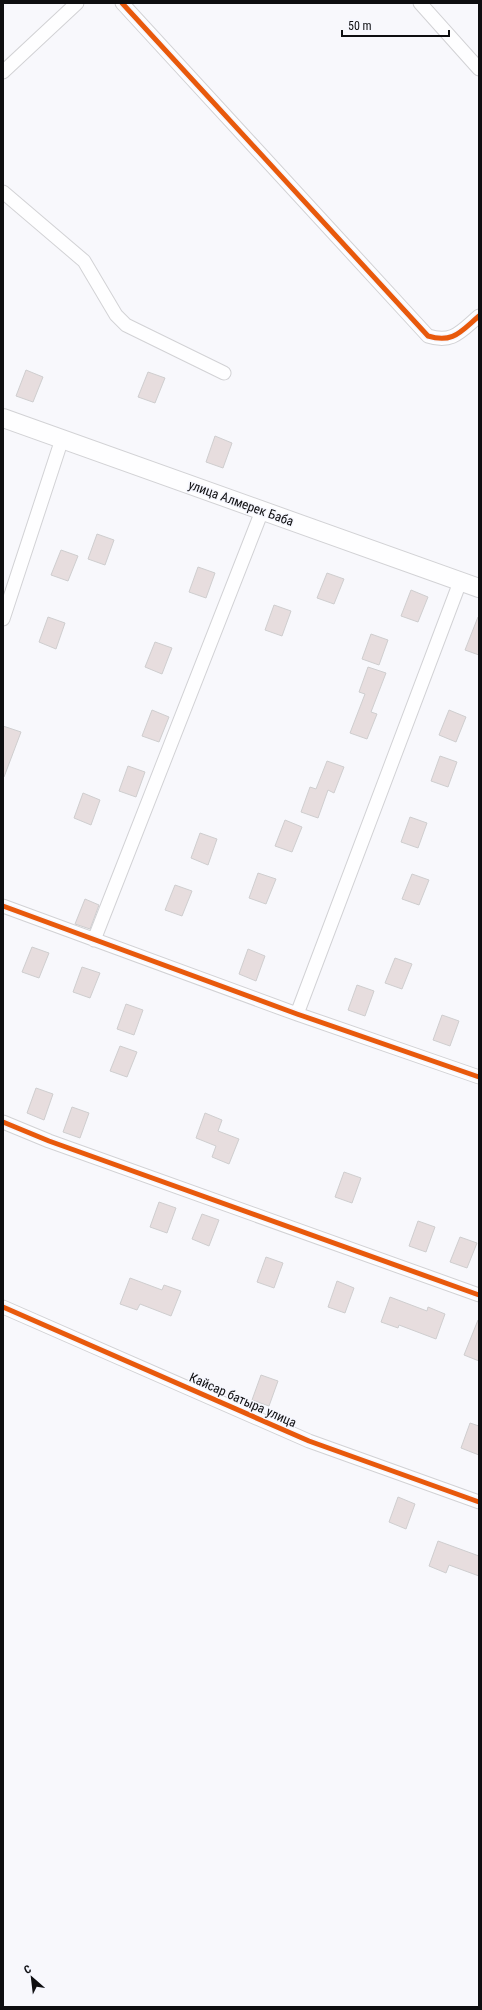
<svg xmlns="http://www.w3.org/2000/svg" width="482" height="2010" viewBox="0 0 482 2010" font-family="'Roboto Condensed',sans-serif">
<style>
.building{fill:#e7ddde;stroke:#cfcecf}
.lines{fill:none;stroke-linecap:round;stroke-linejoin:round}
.street-casing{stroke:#d2d2d5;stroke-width:15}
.secondary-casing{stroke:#d2d2d5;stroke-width:20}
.street{stroke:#fefeff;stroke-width:13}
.secondary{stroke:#fefeff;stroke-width:18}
.cycleway-casing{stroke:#f6f7fe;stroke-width:8}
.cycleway{stroke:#e8590c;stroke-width:5}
.labels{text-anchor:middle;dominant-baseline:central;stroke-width:3;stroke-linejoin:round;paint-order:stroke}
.street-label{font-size:13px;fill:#0e0e10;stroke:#f6f7fe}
</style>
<rect width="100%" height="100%" fill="#f8f8fc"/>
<path class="building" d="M26 370 43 377 33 402 16 396Z
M148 372 165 378 155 403 138 397Z
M215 436 232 443 223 468 206 462Z
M97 534 114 540 105 565 88 559Z
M61 550 78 556 68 581 51 575Z
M198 567 215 573 206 598 189 592Z
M327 573 344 579 334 604 317 598Z
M411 590 428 597 418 622 401 616Z
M274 605 291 611 282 636 265 630Z
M48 617 65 623 56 649 39 642Z
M478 617H479V655L465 650Z
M371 634 388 640 379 665 362 659Z
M155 642 172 648 162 674 145 667Z
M368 667 386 673 371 712 377 714 367 739 350 733 365 694 359 692Z
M152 710 169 717 159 742 142 736Z
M449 710 466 717 456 742 439 735Z
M3 726 21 732 4 777 3 776Z
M440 756 457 762 448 787 431 781Z
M327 761 344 767 334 793 328 790 318 818 301 812 310 787 316 789Z
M128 766 145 772 136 797 119 791Z
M83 793 100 800 91 825 74 818Z
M410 817 427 823 418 848 401 842Z
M285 820 302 827 292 852 275 846Z
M200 833 217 839 208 865 191 858Z
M258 873 276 879 266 904 249 898Z
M412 874 429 880 419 905 402 899Z
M175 885 192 891 182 916 165 910Z
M85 899 99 905 90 929 75 924Z
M32 947 49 953 39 978 22 972Z
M248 949 265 956 256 981 239 974Z
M395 958 412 964 402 989 385 983Z
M82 967 100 973 90 998 73 992Z
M357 985 374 991 365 1016 348 1010Z
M126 1004 143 1010 134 1035 117 1029Z
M442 1015 459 1021 450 1046 433 1040Z
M120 1046 137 1052 127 1077 110 1071Z
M36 1088 53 1094 44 1120 27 1113Z
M72 1107 89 1113 80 1138 63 1132Z
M205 1113 222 1120 218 1131 239 1139 229 1164 212 1157 216 1146 196 1138Z
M344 1172 361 1178 352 1203 335 1197Z
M159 1202 176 1208 167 1233 150 1227Z
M202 1214 219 1220 209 1246 192 1239Z
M418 1221 435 1227 426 1252 409 1246Z
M460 1237 477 1243 467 1268 450 1262Z
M266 1257 283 1263 274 1288 257 1282Z
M130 1278 162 1290 164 1285 181 1291 171 1316 140 1304 137 1310 120 1304Z
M337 1281 354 1288 345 1313 328 1307Z
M390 1297 427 1311 428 1307 445 1314 436 1339 399 1325 398 1328 381 1322Z
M478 1320H479V1361L464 1355Z
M261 1375 278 1381 269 1406 252 1400Z
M470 1423 479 1426V1455L461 1448Z
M398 1497 415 1504 406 1529 389 1522Z
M438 1541 479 1556V1576L449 1565 446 1573 429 1566Z"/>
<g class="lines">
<g class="street-casing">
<path id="street" d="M122 3 428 336C453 344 461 331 479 316
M420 3 479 69
M3 72 77 3
M3 192 84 261 116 315 126 325 224 373
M3 619 62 439
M3 906 297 1014 479 1077
M94 940 262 511
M297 1014 460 582
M3 1122 49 1141 479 1295
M3 1307 309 1441 479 1502"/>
</g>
<g class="secondary-casing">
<path id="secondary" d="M3 418 479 588"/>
</g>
<use href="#street" class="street"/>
<use href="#secondary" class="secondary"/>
<g class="cycleway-casing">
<path id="cycleway" d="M122 3 428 336C453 344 461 331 479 316
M3 906 297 1014 479 1077
M3 1122 49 1141 479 1295
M3 1307 309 1441 479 1502"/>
</g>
<use href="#cycleway" class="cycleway"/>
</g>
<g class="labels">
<g class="street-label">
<text transform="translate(241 503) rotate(20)">улица Алмерек Баба</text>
<text transform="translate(243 1400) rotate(24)">Кайсар батыра улица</text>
</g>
</g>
<rect width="482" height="2010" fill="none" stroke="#0e0e10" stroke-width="8"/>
<g transform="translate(32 1978) rotate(332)" stroke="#f6f7fe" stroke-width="3" paint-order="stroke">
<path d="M0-3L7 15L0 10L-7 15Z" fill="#0e0e10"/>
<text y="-6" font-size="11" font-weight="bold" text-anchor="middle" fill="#0e0e10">С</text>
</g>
<path d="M342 30v6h107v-6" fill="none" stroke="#0e0e10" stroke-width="2"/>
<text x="348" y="30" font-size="12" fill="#0e0e10" stroke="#f6f7fe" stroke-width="3" paint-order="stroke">50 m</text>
</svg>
